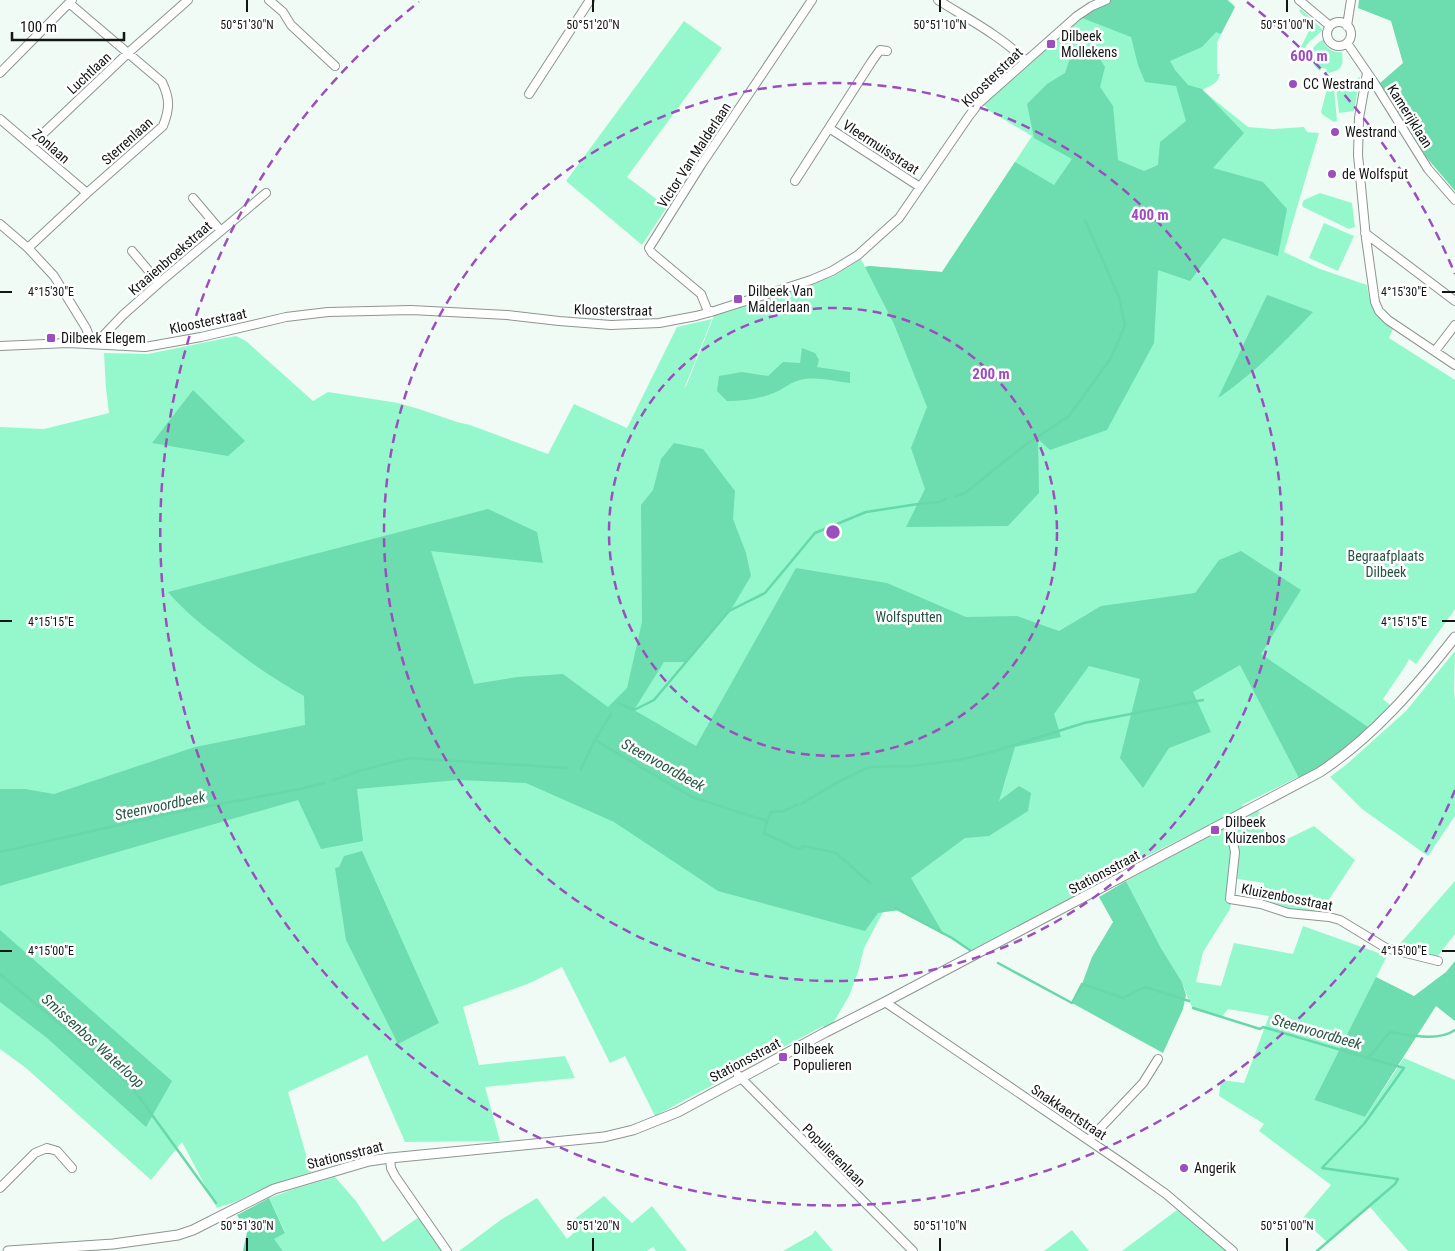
<svg xmlns="http://www.w3.org/2000/svg" width="1455" height="1251" viewBox="0 0 1455 1251" font-family="'Roboto Condensed',sans-serif">
<style>
.green{fill:#95f8cc}
.forest{fill:#6ddcae}
.lines{fill:none;stroke-linecap:round;stroke-linejoin:round}
.stream{stroke:#68d7a9;stroke-width:2.5}
.minor-casing{stroke:#8c9590;stroke-width:10}
.tertiary-casing{stroke:#8c9590;stroke-width:11}
.minor{stroke:#fff;stroke-width:8}
.tertiary{stroke:#fff;stroke-width:9}
.ticks{fill:none;stroke:#121614;stroke-width:2}
.ring{fill:none;stroke:#9c4dbe;stroke-width:2.5;stroke-dasharray:9 6}
.poi-dot{fill:#9c4dbe;stroke:#fff;stroke-width:2}
.labels{text-anchor:middle;dominant-baseline:central;stroke-width:5;stroke-linejoin:round;paint-order:stroke}
.poi-label{font-size:14px;fill:#121614;stroke:#fff;text-anchor:start}
.street-label{font-size:14px;fill:#121614;stroke:#fff}
.park-label{font-size:14px;fill:#24523f;stroke:#fff}
.water-label{font-size:15px;font-style:italic;fill:#2a5844;stroke:#fff}
.ticks-label{font-size:12px;text-anchor:middle;fill:#121614;stroke:#fff;stroke-width:5;stroke-linejoin:round;paint-order:stroke}
.centre{fill:#9c4dbe;stroke:#fff;stroke-width:2.5}
.ring-label{font-size:15px;text-anchor:middle;font-weight:bold;fill:#9c4dbe;stroke:#fff;stroke-width:5;stroke-linejoin:round;paint-order:stroke}
</style>
<rect width="100%" height="100%" fill="#f1fbf6"/>
<path class="green" d="M1128 0H1228L1234 5 1217 43V74H1220C1218 84 1210 86 1202 90L1248 127 1273 129 1304 127 1307 132 1319 133 1284 252 1320 269 1367 285C1370 307 1375 315 1393 329L1389 338 1455 380V609L1416 664 1409 659 1406 665 1383 699 1391 706 1348 746 1299 778 1298 777 1242 805 1243 808 1135 862V864L972 950 899 910 883 912 864 948 858 972 849 996 832 1025 825 1029 823 1026 655 1116 625 1056 610 1063 562 967 530 983 463 1007 479 1065 565 1056 575 1078 485 1087 500 1141 405 1142 367 1055 288 1092 311 1172 273 1184 235 1202 217 1208 182 1142 151 1180 26 1068 0 1049V427L44 429 109 413 106 389 104 353 148 354 236 336 246 341 313 401 328 392 398 403 419 409 457 422 470 425 548 454 574 404 627 428 677 327 712 319 684 389 687 384 714 316 834 276 861 259 865 267 869 266 942 272 1032 136 986 109 988 108 979 103 1077 16Z
M1301 9 1321 28 1322 30C1314 41 1304 40 1304 57L1298 53 1311 27 1306 23 1307 19 1299 11Z
M684 21 722 48 627 177 667 207 642 245 566 181Z
M1323 40C1326 49 1334 53 1342 52 1344 65 1342 72 1326 73L1327 69 1322 68 1320 71C1308 63 1308 46 1323 40Z
M1360 77 1354 111 1339 113 1336 87 1345 84Z
M1325 78 1331 82 1334 87 1337 121 1334 122 1323 115 1321 112 1327 89 1323 87Z
M1320 193 1352 203 1355 227 1349 229 1303 207 1302 204 1304 200Z
M1324 223 1354 236 1338 271 1309 258Z
M1455 651 1454 690 1455 701V816L1428 856 1362 809 1330 777 1347 764 1406 711Z
M1258 810 1277 844 1314 826 1355 860 1320 913 1289 910 1262 900 1264 883 1232 878V900L1230 909 1203 952 1196 982 1221 986 1234 943 1293 954 1303 926 1387 956 1314 1100 1365 1117 1404 1058 1455 1080V1251H1408L1370 1207 1327 1242 1302 1219 1331 1185 1259 1131 1264 1124 1219 1096 1221 1080 1244 1083 1269 1016 1228 1009 1222 1017 1193 1009 1189 1001 1182 982 1161 948 1126 881Z
M1455 881V934L1437 957 1397 947Z
M335 1177 356 1201 383 1242 419 1217 443 1251H283L273 1239 285 1232 269 1198 294 1189Z
M604 1196 632 1223 652 1206 687 1251H656L653 1247 647 1251H459L502 1219 537 1198 567 1239 578 1229 572 1221Z
M1177 1210 1227 1251H1122Z
M815 1230 833 1251H783L813 1234Z
M1072 1230 1089 1251H1044Z"/>
<path class="forest" d="M1106 0H1227L1235 7 1221 34 1216 32 1202 47 1170 61 1175 70 1188 85 1202 89 1244 133 1213 168 1263 182 1287 209 1278 256 1223 238 1190 281 1158 270 1154 343 1107 430 1050 450 1038 439 1039 493 1008 526 906 527 925 489 911 448 927 407 894 324 865 267 869 266 942 272 1015 162 1054 185 1072 159 1034 138 1027 104 1047 84 1065 73 1070 58 1098 56 1105 67 1100 87 1113 106 1118 160 1144 171 1158 165 1160 142 1186 121 1176 86 1145 82 1138 65 1131 37 1077 16Z
M1359 0H1455V191L1427 158 1380 83 1403 63 1391 21 1358 8Z
M1267 295 1313 312C1283 343 1254 374 1218 398Z
M802 348 815 353 819 360 817 367 850 372V383C833 381 817 376 800 380 791 382 785 388 776 392 760 399 744 401 727 401L717 391 719 376 742 372 768 376 783 362 800 363Z
M193 390 245 441 228 456 152 443Z
M674 443 703 449 735 491 733 519 746 553 751 576 732 608 686 662H664L634 710 696 746 796 568 887 583 966 617 1017 616 1059 631 1101 606 1195 593 1219 560 1241 551 1301 590 1261 654 1368 727 1330 763 1299 778 1240 665 1193 692 1211 732 1169 748 1143 788 1120 758 1140 679 1089 666 1054 714 1061 737 1015 747 999 801 1019 786 1031 793 1028 811 989 836 965 838 911 878 944 935 899 910 878 913 865 931 718 891 614 822 526 783 458 780 357 789 363 841 321 849 298 800 0 886V789H25L54 794 195 747 305 725 304 696C275 680 249 662 223 641 202 625 185 612 168 592L488 509 537 532 543 563 431 551 474 684 517 677 563 674 608 707 627 688 642 622 641 505 653 490 661 459Z
M362 851 439 1023 398 1044 346 940 335 868 339 867 344 856Z
M1126 881 1161 948 1182 982 1186 995 1183 1009 1163 1053 1072 1003 1082 984 1092 957 1113 922 1099 897Z
M0 930 172 1081 146 1127 47 1038 0 1002Z
M1455 961V1021L1436 1006 1365 1117 1314 1100 1376 977 1414 996 1446 972Z
M269 1198 285 1233 274 1239 283 1251H243L247 1232 237 1215Z"/>
<g class="lines">
<path class="stream" d="M955 496 965 493 1025 445 1069 416 1111 358 1125 325 1119 297 1085 220
M618 703 634 710 654 700 729 611 765 593 815 533 866 512 918 504 940 502 946 499
M595 740 611 714
M581 769 595 740 692 797 767 821 764 833 798 849 805 846 836 853 870 883
M333 780 362 770 409 758 567 768
M801 804 840 781 869 767 912 766 959 760 992 752 1084 723 1203 700
M767 821 771 812 784 811 796 805
M0 852 167 814 300 789 324 783
M895 908 952 938 971 951
M998 963 1072 1003 1082 984 1123 998 1145 987 1189 1001
M0 974 110 1066 134 1090 216 1203
M1193 1008 1260 1029 1263 1027 1368 1058 1390 1032C1409 1035 1438 1042 1455 1030
M1317 1251 1395 1184 1398 1179 1322 1168 1364 1124 1404 1068 1368 1058"/>
<g class="minor-casing">
<path id="minor" d="M269 0 283 12 291 25 335 66
M938 0C968 19 1001 36 1026 61
M1299 0 1330 26
M1327 34a12 12 0 1 1 24 0a12 12 0 1 1-24 0Z
M1347 26 1351 0
M1347 43 1375 84 1428 169 1455 200
M0 73 72 0
M1367 73 1359 118 1358 155 1366 238 1375 302 1379 311 1388 320 1455 365
M529 94 590 0
M0 119 87 193
M829 128 920 187
M31 145 128 53 188 0
M795 181 872 61 880 50 887 51
M193 198 221 231
M0 224 28 248 54 276 86 328 91 341 90 344
M1365 233 1455 301
M28 248 87 193 163 126C170 108 170 99 162 82L69 3
M132 251 159 283
M711 312 707 309 701 294 652 253 649 248 701 165 812 0
M91 341 101 338 123 315 159 283 266 193
M0 346 68 343 145 347 201 337 286 317 328 312 411 310 507 315 559 321 611 325 659 323 696 316 711 312 811 280 832 271 858 255 899 218 969 116 979 103 1077 16 1092 6 1106 0
M1435 351 1455 325
M1229 821 1235 852 1230 899 1261 904 1288 913 1329 917 1340 920 1386 948 1438 961
M885 1002 1125 1165 1166 1194 1233 1251
M738 1075 913 1251
M1089 1140 1143 1083 1158 1059
M390 1158 391 1168 395 1176 447 1251
M0 1188 35 1153 47 1148 57 1151 72 1168"/>
</g>
<g class="tertiary-casing">
<path id="tertiary" d="M8 1251 113 1244 178 1235 193 1230 274 1189 369 1161 390 1158 604 1137 633 1130 678 1112 826 1032 885 1002 1320 772C1373 737 1416 687 1455 637"/>
</g>
<use href="#minor" class="minor"/>
<use href="#tertiary" class="tertiary"/>
</g>
<path class="ticks" d="M247 0V12M593 0V12M940 0V12M1287 0V12M0 292H12M1442 292H1455M0 621H12M1442 621H1455M0 951H12M1442 951H1455M247 1238V1251M593 1238V1251M940 1238V1251M1287 1238V1251"/>
<g class="ring">
<circle cx="833" cy="532" r="224"/>
<circle cx="833" cy="532" r="449"/>
<path d="M1455 790A673 673 0 1 1 419 2M1247 2A673 673 0 0 1 1455 274"/>
</g>
<g class="poi-dot">
<rect x="1046" y="39" width="10" height="10" rx="2.5"/>
<circle cx="1293" cy="84" r="5"/>
<circle cx="1335" cy="132" r="5"/>
<circle cx="1332" cy="174" r="5"/>
<rect x="733" y="294" width="10" height="10" rx="2.5"/>
<rect x="46" y="333" width="10" height="10" rx="2.5"/>
<rect x="1210" y="825" width="10" height="10" rx="2.5"/>
<rect x="778" y="1052" width="10" height="10" rx="2.5"/>
<circle cx="1184" cy="1168" r="5"/>
</g>
<g class="labels">
<g class="poi-label">
<text x="1061" y="36">Dilbeek<tspan x="1061" dy="16">Mollekens</tspan></text>
<text x="1303" y="84">CC Westrand</text>
<text x="1345" y="132">Westrand</text>
<text x="1342" y="174">de Wolfsput</text>
<text x="748" y="291">Dilbeek Van<tspan x="748" dy="16">Malderlaan</tspan></text>
<text x="61" y="338">Dilbeek Elegem</text>
<text x="1225" y="822">Dilbeek<tspan x="1225" dy="16">Kluizenbos</tspan></text>
<text x="793" y="1049">Dilbeek<tspan x="793" dy="16">Populieren</tspan></text>
<text x="1194" y="1168">Angerik</text>
</g>
<g class="street-label">
<text transform="translate(89 73) rotate(-43)">Luchtlaan</text>
<text transform="translate(992 77) rotate(-44)">Kloosterstraat</text>
<text transform="translate(1410 116) rotate(58)">Kamerijklaan</text>
<text transform="translate(127 141) rotate(-42)">Sterrenlaan</text>
<text transform="translate(51 146) rotate(41)">Zonlaan</text>
<text transform="translate(881 147) rotate(33)">Vleermuisstraat</text>
<text transform="translate(694 155) rotate(-57)">Victor Van Malderlaan</text>
<text transform="translate(170 258) rotate(-41)">Kraaienbroekstraat</text>
<text transform="translate(613 310) rotate(1)">Kloosterstraat</text>
<text transform="translate(208 321) rotate(-12)">Kloosterstraat</text>
<text transform="translate(1104 872) rotate(-28)">Stationsstraat</text>
<text transform="translate(1287 897) rotate(11)">Kluizenbosstraat</text>
<text transform="translate(745 1060) rotate(-28)">Stationsstraat</text>
<text transform="translate(1069 1112) rotate(34)">Snakkaertstraat</text>
<text transform="translate(345 1155) rotate(-14)">Stationsstraat</text>
<text transform="translate(834 1155) rotate(45)">Populierenlaan</text>
</g>
<g class="park-label">
<text x="1386" y="556">Begraafplaats<tspan x="1386" dy="16">Dilbeek</tspan></text>
<text x="909" y="617">Wolfsputten</text>
</g>
<g class="water-label">
<text transform="translate(663 765) rotate(29)">Steenvoordbeek</text>
<text transform="translate(160 806) rotate(-12)">Steenvoordbeek</text>
<text transform="translate(1317 1032) rotate(16)">Steenvoordbeek</text>
<text transform="translate(93 1041) rotate(42)">Smissenbos Waterloop</text>
</g>
</g>
<g class="ticks-label">
<text x="247" y="29">50°51'30"N</text>
<text x="593" y="29">50°51'20"N</text>
<text x="940" y="29">50°51'10"N</text>
<text x="1287" y="29">50°51'00"N</text>
<text x="1404" y="296">4°15'30"E</text>
<text x="51" y="296">4°15'30"E</text>
<text x="1404" y="626">4°15'15"E</text>
<text x="51" y="626">4°15'15"E</text>
<text x="1404" y="955">4°15'00"E</text>
<text x="51" y="955">4°15'00"E</text>
<text x="247" y="1230">50°51'30"N</text>
<text x="593" y="1230">50°51'20"N</text>
<text x="940" y="1230">50°51'10"N</text>
<text x="1287" y="1230">50°51'00"N</text>
</g>
<circle cx="833" cy="532" r="8" class="centre"/>
<g class="ring-label">
<text x="1309" y="61">600 m</text>
<text x="1150" y="220">400 m</text>
<text x="991" y="379">200 m</text>
</g>
<path d="M12 32v8h112v-8" fill="none" stroke="#121614" stroke-width="2.5"/>
<text x="20" y="32" font-size="15" fill="#121614" stroke="#ffffff" stroke-width="4" paint-order="stroke">100 m</text>
</svg>
